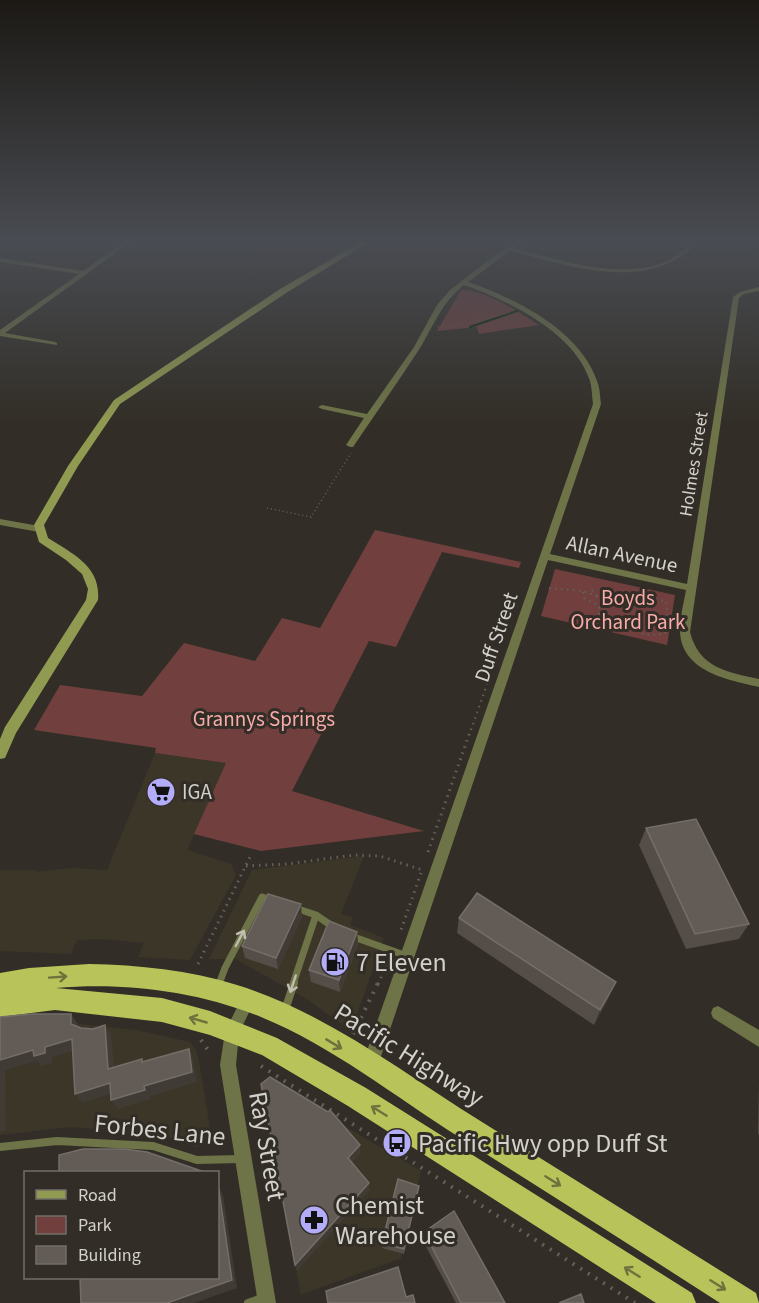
<svg xmlns="http://www.w3.org/2000/svg" width="759" height="1303" viewBox="0 0 759 1303" font-family="'Source Sans 3',sans-serif">
<style>
.built{fill:#3c3629}
.green{fill:#703f3e}
.lines{fill:none;stroke-linecap:round;stroke-linejoin:round}
.stream{stroke:#022406;stroke-width:2}
.path-far3{stroke:#64615b;stroke-width:1.5;stroke-dasharray:1 3;stroke-linecap:butt}
.path-far2{stroke:#64615b;stroke-width:2;stroke-dasharray:1.5 4.5;stroke-linecap:butt}
.path-far1{stroke:#64615b;stroke-width:3;stroke-dasharray:1.5 5;stroke-linecap:butt}
.path{stroke:#64615b;stroke-width:4;stroke-dasharray:2 7;stroke-linecap:butt}
.service-far1{stroke:#6e7447;stroke-width:7}
.service{stroke:#6e7447;stroke-width:8}
.minor{fill:#6e7447;fill-rule:evenodd}
.secondary{fill:#919a51;fill-rule:evenodd}
.trunk{fill:#b8c45a;fill-rule:evenodd}
.wall{fill:#554d48}
.shaded-wall{fill:#413b35}
.building{fill:#625b56;stroke:#746e69;stroke-width:1.5}
.oneway{stroke:#bfbeb1}
.oneway2{stroke:#6e723e}
.labels{text-anchor:middle;dominant-baseline:central;stroke-width:6;stroke-linejoin:round;paint-order:stroke}
.far-street-label{font-size:18px;fill:#d3d1cc;stroke:#322e27}
.street-label{font-size:21px;fill:#d3d1cc;stroke:#322e27}
.park-label{font-size:21px;fill:#f8aba9;stroke:#322e27}
.poi-label{font-size:21px;fill:#d3d1cc;stroke:#322e27;text-anchor:start}
.near-poi-label{font-size:26px;fill:#d3d1cc;stroke:#322e27;text-anchor:start}
.near-street-label{font-size:26px;fill:#d3d1cc;stroke:#322e27}
</style>
<rect width="100%" height="100%" fill="#322e27"/>
<path class="built" d="M155 753 227 763 187 850 231 864 236 875 190 960 138 957 144 943 102 939 77 940 71 954 0 951V870H36L35 872 72 868 107 870Z
M364 856 341 914 353 918 350 925 384 938 351 1031 308 1000 236 959H209L252 870Z
M40 1024H78L136 1030 190 1042 196 1050 199 1061 211 1135 207 1142 196 1147 158 1133 71 1127 0 1135V1029Z
M271 1083 421 1171 401 1258 301 1295 262 1091Z"/>
<path class="green" d="M461 290C484 288 520 313 539 325L479 334 477 327 437 331Z
M375 530 521 562 519 568 442 552 396 647 369 641 292 791 424 831 261 851 194 834 226 763 155 753 156 748 34 730 60 685 142 696 184 643 255 661 282 618 320 628Z
M555 569 675 595 667 645 541 616Z"/>
<g class="lines">
<path class="stream" d="M470 327 517 311"/>
<path class="path-far3" d="M438 327 473 322 512 312
M267 508 311 517 351 453"/>
<path class="path-far2" d="M549 588 583 591 629 609
M592 590 597 596
M583 592 584 598 599 606V622L604 623 610 601
M632 595 666 601 668 620 665 634 644 635 628 617Z
M590 621 599 622
M471 730 491 673"/>
<path class="path-far1" d="M428 852 471 729
M246 866 287 864 354 855 380 856 422 870 401 930
M198 964 250 857
M378 984 389 961"/>
<path class="path" d="M353 1034 378 983
M201 1040 208 1050
M261 1066 635 1303"/>
<path class="service-far1" d="M295 908 316 915 332 926
M351 936 407 956
M219 984 225 968 262 897 272 900
M293 984 316 915"/>
<path class="service" d="M218 987 220 983
M285 1010 294 983
M0 1147 57 1141 153 1146 197 1160 240 1159
M248 1303 262 1298"/>
<path class="minor" d="M125 241H132L5 333 55 342 57 343V345L0 336V330L79 274 0 262V258L83 271Z
M520 241H527L514 248C560 260 625 282 669 260 676 256 682 250 688 246L693 247C643 293 567 265 510 251L468 282C515 298 580 330 597 381 600 388 600 397 601 404L550 554 687 584 733 297 740 292 759 287V291L744 294 739 298 690 632C699 668 727 672 759 679V687C729 680 682 672 680 632 679 619 684 603 686 590L548 560 378 1065 375 1070 370 1073 365 1070 362 1065 593 404C592 397 592 388 590 381 574 332 509 301 464 285 442 302 434 325 420 348 398 382 375 414 353 447H350L346 445 364 418 322 409 318 407 322 405 367 414 414 347 437 305 450 290 499 252Z
M0 519 39 526 44 529 39 532 0 525Z
M248 993 253 995 255 1000 239 1033 236 1065 276 1303H258L220 1065 225 1032 243 995Z
M718 1006 759 1030V1047L713 1018 711 1013 713 1008Z"/>
<path class="secondary" d="M363 241H371L286 293 120 404 78 466 44 525 48 538C73 554 101 566 98 600L16 733 5 758 0 759V739L5 727 86 600 88 589 82 574 66 560 39 542 34 525 68 466 114 400 280 289Z"/>
<path class="trunk" d="M89 964C139 965 189 970 237 985 327 1013 403 1073 482 1122 574 1179 665 1236 756 1293L759 1303H720C633 1247 547 1192 459 1137 394 1096 332 1046 261 1017 197 991 124 982 56 988L162 998 210 1011 277 1038 366 1088 692 1293 696 1303H656L348 1106 262 1055 210 1035 162 1022 55 1010 0 1017V973L29 968Z"/>
</g>
<path class="wall" d="M646 828 749 924 739 939 686 949 639 845Z
M302 917 278 969 245 958 242 946Z
M459 918 609 997 594 1025 457 933Z
M357 932 358 944 340 992 311 982 309 970Z
M759 1082V1134H758Z
M419 1186 404 1254 382 1248V1243Z
M424 1232 505 1303H456L422 1239Z"/>
<path class="shaded-wall" d="M301 904 302 917 278 969 276 958Z
M357 932 358 944 340 992 339 980Z
M616 982 609 997 594 1025 600 1010Z
M71 1014 78 1024V1034L71 1024Z
M105 1025 111 1035 115 1078 108 1069Z
M72 1039 79 1049 52 1057V1063L41 1066 37 1061 5 1070 6 1130 0 1132V1060Z
M189 1049 193 1059 197 1082 150 1096V1099L118 1109 111 1100 144 1086Z
M110 1083 116 1092 82 1103 75 1094Z
M360 1145V1154L349 1166 348 1158Z
M369 1183V1191L297 1271 295 1265Z
M218 1185 223 1195 237 1288 194 1303H167Z"/>
<path class="building" d="M696 819 749 924 695 934 646 828Z
M477 893 616 982 600 1010 459 918Z
M268 894 301 904 276 958 242 946Z
M329 921 357 932 339 980 309 970Z
M32 1014H71V1024L81 1028 93 1029 105 1025 108 1069 142 1059V1062L189 1049 192 1072 144 1086 145 1090 111 1100 110 1083 75 1094 72 1039 45 1047V1053L34 1056 33 1050 0 1060V1017Z
M270 1077 328 1112 330 1110 360 1145 348 1158 369 1183 295 1265 261 1084Z
M83 1149H124L147 1152 207 1173H59V1155Z
M398 1179 419 1186 404 1249 382 1243Z
M218 1184 232 1280 167 1303H81L80 1278H218Z
M454 1211 505 1303H461L424 1232Z
M398 1267 406 1297 413 1295 415 1303H328L326 1291Z
M581 1294 584 1303H559Z"/>
<defs><path id="oneway-shaft" d="M-6 0H5M1.5-3L5.5 0L1.5 3" fill="none" stroke-width="1.6" stroke-linecap="round" stroke-linejoin="round" transform="scale(1.5)"/></defs>
<g class="oneway">
<use href="#oneway-shaft" transform="translate(240 938) rotate(-62)"/>
<use href="#oneway-shaft" transform="translate(293 984) rotate(108)"/>
</g>
<g class="oneway2">
<use href="#oneway-shaft" transform="translate(58 977) rotate(-4)"/>
<use href="#oneway-shaft" transform="translate(198 1020) rotate(-164)"/>
<use href="#oneway-shaft" transform="translate(334 1044) rotate(31)"/>
<use href="#oneway-shaft" transform="translate(379 1111) rotate(-148)"/>
<use href="#oneway-shaft" transform="translate(553 1181) rotate(32)"/>
<use href="#oneway-shaft" transform="translate(632 1272) rotate(-148)"/>
<use href="#oneway-shaft" transform="translate(718 1285) rotate(32)"/>
</g>
<linearGradient id="sky" x2="0" y2="1"><stop stop-color="#1c1915"/><stop offset="0.57" stop-color="#494c52"/><stop offset="1" stop-color="#494c52" stop-opacity="0"/></linearGradient>
<rect width="759" height="423" fill="url(#sky)"/>
<defs>
<g id="supermarket-disc" transform="scale(1.5)"><circle r="9.5" fill="#b3adf9" stroke="#322e27"/><path d="M-6-5.5h2.5l.6 2H6L4.5 2H-2.5L-4.4-4H-6ZM-1.5 3.2a1.3 1.3 0 1 0 .1 0ZM3 3.2a1.3 1.3 0 1 0 .1 0Z" fill="#111"/></g>
<g id="fuel-disc" transform="scale(1.5)"><circle r="9.5" fill="#b3adf9" stroke="#322e27"/><path d="M-5.5-6h7V0h2V4h1.3V-2.5L3-4.5l.8-.8L6-3V5H2.5V1h-1V6h-7ZM-4.2-4.7v3.2H.2V-4.7Z" fill="#111"/></g>
<g id="bus-disc" transform="scale(1.5)"><circle r="9.5" fill="#b3adf9" stroke="#322e27"/><path d="M-5-6H5V4H4V6H2V4H-2V6H-4V4H-5ZM-3.5-4V0h7V-4ZM-3.5 1.2v1.5H-2V1.2ZM2 1.2v1.5H3.5V1.2Z" fill="#111"/></g>
<g id="pharmacy-disc" transform="scale(1.5)"><circle r="9.5" fill="#b3adf9" stroke="#322e27"/><path d="M-2-6h4v4h4v4h-4v4h-4v-4h-4v-4h4Z" fill="#111"/></g>
</defs>
<g fill-rule="evenodd">
<use href="#supermarket-disc" x="161" y="792"/>
<use href="#fuel-disc" x="335" y="962"/>
<use href="#bus-disc" x="397" y="1143"/>
<use href="#pharmacy-disc" x="314" y="1220"/>
</g>
<g class="labels">
<g class="far-street-label">
<text transform="translate(694 464) rotate(-81)">Holmes Street</text>
</g>
<g class="street-label">
<text transform="translate(622 554) rotate(12)">Allan Avenue</text>
<text transform="translate(496 637) rotate(-71)">Duff Street</text>
</g>
<g class="park-label">
<text x="628" y="598">Boyds<tspan x="628" dy="24">Orchard Park</tspan></text>
<text x="264" y="719">Grannys Springs</text>
</g>
<g class="poi-label">
<text x="182" y="792">IGA</text>
</g>
<g class="near-poi-label">
<text x="356" y="962">7 Eleven</text>
<text x="418" y="1143">Pacific Hwy opp Duff St</text>
<text x="335" y="1205">Chemist<tspan x="335" dy="30">Warehouse</tspan></text>
</g>
<g class="near-street-label">
<text transform="translate(409 1055) rotate(32)">Pacific Highway</text>
<text transform="translate(160 1130) rotate(6)">Forbes Lane</text>
<text transform="translate(267 1146) rotate(80)">Ray Street</text>
</g>
</g>
<rect x="24" y="1171" width="195" height="108" fill="#322e27" stroke="#726f69" stroke-width="1.5"/>
<rect x="36" y="1190" width="30" height="9" fill="#919a51" stroke="#726f69" stroke-width="1.5"/>
<text x="78" y="1201" font-size="18" fill="#d3d1cc">Road</text>
<rect x="36" y="1216" width="30" height="18" fill="#703f3e" stroke="#726f69" stroke-width="1.5"/>
<text x="78" y="1231" font-size="18" fill="#d3d1cc">Park</text>
<rect x="36" y="1246" width="30" height="18" fill="#625b56" stroke="#726f69" stroke-width="1.5"/>
<text x="78" y="1261" font-size="18" fill="#d3d1cc">Building</text>
</svg>
